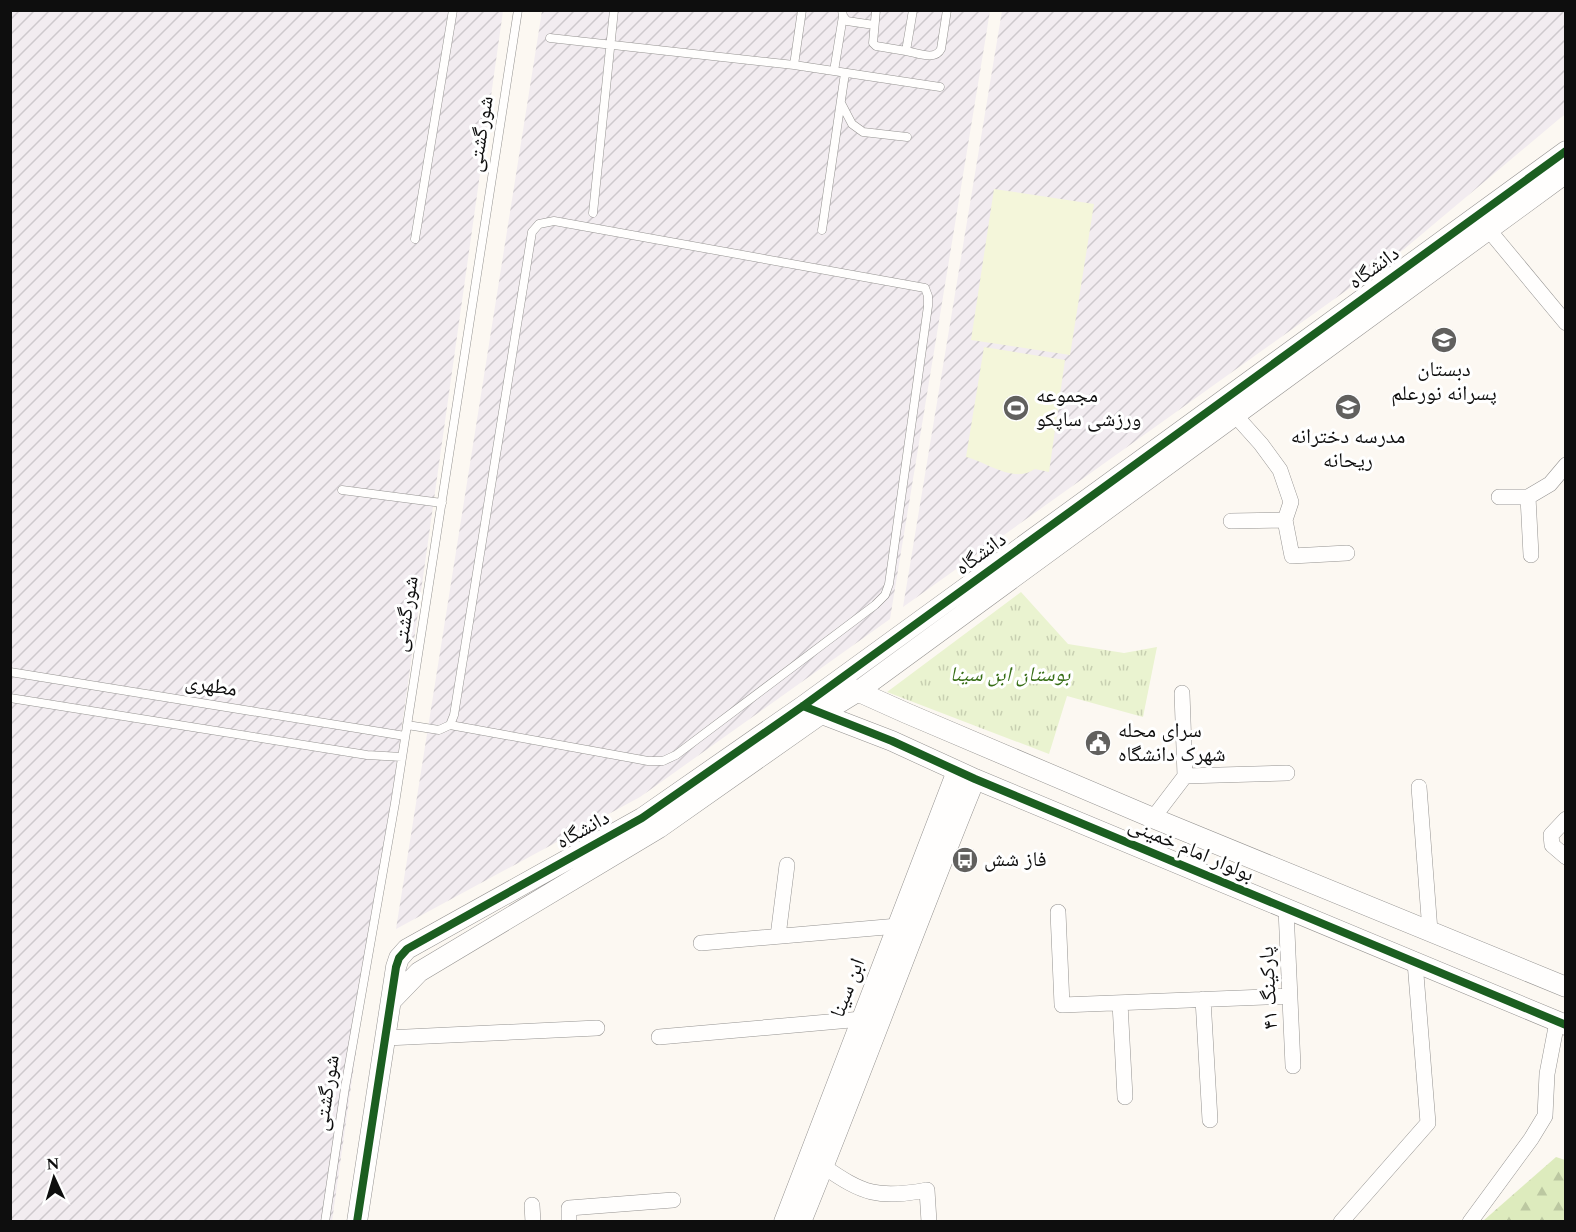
<svg xmlns="http://www.w3.org/2000/svg" width="1576" height="1232" viewBox="0 0 1576 1232" font-family="Spectral,'Noto Naskh Arabic',serif">
<style>
.industrial{fill:url(#industrial-furrows)}
.forest{fill:url(#forest-firs)}
.park{fill:url(#park-tufts)}
.pitch{fill:#f4f6da}
.lines{fill:none;stroke-linecap:round;stroke-linejoin:round}
.service-casing{stroke:#959391;stroke-width:9}
.minor-casing{stroke:#959391;stroke-width:16}
.tertiary-casing{stroke:#959391;stroke-width:21}
.service{stroke:#fffefd;stroke-width:8}
.minor{stroke:#fffefd;stroke-width:15}
.tertiary{stroke:#fffefd;stroke-width:20}
.cycleway-casing{stroke:#fff;stroke-width:11}
.cycleway{stroke:#1b5e20;stroke-width:8}
.labels{text-anchor:middle;dominant-baseline:central;stroke-width:6;stroke-linejoin:round;paint-order:stroke}
.street-label{font-size:21px;fill:#0e0e0e;stroke:#fff}
.poi-label{font-size:21px;fill:#0e0e0e;stroke:#fff;text-anchor:start}
.park-label{font-size:21px;font-style:italic;fill:#376e16;stroke:#fff}
</style>
<defs>
<pattern id="industrial-furrows" width="10" height="10" patternUnits="userSpaceOnUse" patternTransform="scale(1.5)"><rect width="10" height="10" fill="#f2ecf0"/><path d="M-1 1l2-2M0 10L10 0M9 11l2-2" fill="none" stroke="#cec9cd"/></pattern>
<pattern id="forest-firs" width="22" height="20" patternUnits="userSpaceOnUse" patternTransform="scale(1.5)"><rect width="22" height="20" fill="#ddebbd"/><path d="M5 1l3.5 6h-7zM16 11l3.5 6h-7z" fill="#bcc8a1"/></pattern>
<pattern id="park-tufts" width="24" height="20" patternUnits="userSpaceOnUse" patternTransform="scale(1.5)"><rect width="24" height="20" fill="#eaf3d0"/><path d="M3 7l-1-3M5 7V3M7 7l1-3M15 17l-1-3M17 17v-4M19 17l1-3" fill="none" stroke="#c8cfb1"/></pattern>
</defs>
<rect width="100%" height="100%" fill="#fcf8f2"/>
<path class="industrial" d="M10 11H503L332 1221H11Z
M542 11H990L890 619 640 797 396 929Z
M1002 11H1565V114L1403 250 903 607Z"/>
<path class="forest" d="M1556 1157 1565 1160V1221H1483Z"/>
<path class="park" d="M1021 592 1068 644 1124 653 1157 647 1143 717 1067 696 1049 754 887 692Z"/>
<path class="pitch" d="M994 189 1094 204 1070 355 971 340Z
M984 347 1065 360 1049 472 1035 469C1014 484 987 462 966 457Z"/>
<g class="lines">
<g class="service-casing">
<path id="service" d="M876 10 873 43 876 46 906 51 913 10
M843 16 847 21 874 25
M550 38 794 65 940 87
M906 51C918 53 935 61 941 49L947 10
M794 65 802 10
M834 71 843 16 842 10
M841 103 852 124 863 132 907 137
M593 213 614 10
M822 230 845 73
M415 239 453 10
M342 490 442 503
M10 672 405 736
M10 698 367 755 402 757
M407 725 439 730 450 725 454 715 532 232 539 224 554 221 925 288 928 296V306L889 584 885 595 875 605 676 755 663 761H648L450 725
M325 1222 345 1088 395 803 518 10"/>
</g>
<g class="minor-casing">
<path id="minor" d="M1488 229 1566 323
M1499 497H1528L1550 484 1566 465
M1528 497 1531 555
M1285 520 1292 556 1347 553
M1231 521 1285 520 1291 502 1280 470 1261 444 1235 415
M1185 776 1287 773
M1419 787 1430 931
M1153 818 1185 776 1182 693
M1566 819 1551 835 1552 845 1566 857
M1286 909 1293 1066
M1058 912 1062 1005 1290 996
M778 936 787 865
M701 943 898 926
M1203 999 1210 1120
M1120 1003 1125 1097
M659 1037 862 1019
M386 1038 597 1028
M823 1166C863 1194 878 1199 927 1190L929 1222
M532 1205 533 1222
M569 1222V1208L673 1200
M1341 1222 1428 1123 1415 962
M1470 1222 1531 1139 1545 1116 1547 1074 1557 1022"/>
</g>
<g class="tertiary-casing">
<path id="tertiary" d="M848 687 906 713 1153 818 1566 987
M814 711 892 741 975 779 1566 1025
M392 1000 419 972 659 828 821 714 857 692 1566 173
M357 1222 396 967 399 958 407 949 642 818 803 706 1566 151
M784 1222 957 771
M801 1222C861 1075 915 926 975 779"/>
</g>
<use href="#service" class="service"/>
<use href="#minor" class="minor"/>
<use href="#tertiary" class="tertiary"/>
<g class="cycleway-casing">
<path id="cycleway" d="M803 706 892 741 975 779 1566 1025
M357 1222 396 967 399 958 407 949 642 818 803 706 1566 151"/>
</g>
<use href="#cycleway" class="cycleway"/>
</g>
<defs>
<g id="school-disc" transform="scale(1.35)"><circle r="9.5" fill="#61605e" stroke="#fff"/><path d="M0-5L7-2L0 1L-7-2ZM-4 1L0 2.5L4 1V4Q0 6-4 4Z" fill="#fff"/></g>
<g id="stadium-disc" transform="scale(1.35)"><circle r="9.5" fill="#61605e" stroke="#fff"/><path d="M0-5a6.5 5 0 1 0 0 10a6.5 5 0 1 0 0-10ZM-3.5-1.8h7v3.6h-7Z" fill="#fff"/></g>
<g id="civic-disc" transform="scale(1.35)"><circle r="9.5" fill="#61605e" stroke="#fff"/><path d="M-.6-6.5H3V-4.5H.6V-3L4-1V1h2V6H-6V1h2V-1L-.6-3ZM-1.2 2.5V6h2.4V2.5Z" fill="#fff"/></g>
<g id="bus-disc" transform="scale(1.35)"><circle r="9.5" fill="#61605e" stroke="#fff"/><path d="M-5-6H5V4H4V6H2V4H-2V6H-4V4H-5ZM-3.5-4V0h7V-4ZM-3.5 1.2v1.5H-2V1.2ZM2 1.2v1.5H3.5V1.2Z" fill="#fff"/></g>
</defs>
<g fill-rule="evenodd">
<use href="#school-disc" x="1444" y="340"/>
<use href="#school-disc" x="1348" y="407"/>
<use href="#stadium-disc" x="1016" y="408"/>
<use href="#civic-disc" x="1098" y="743"/>
<use href="#bus-disc" x="965" y="860"/>
</g>
<g class="labels">
<g class="street-label">
<text transform="translate(481 134) rotate(-81)">شورگشتی</text>
<text transform="translate(1374 268) rotate(-36)">دانشگاه</text>
<text transform="translate(981 554) rotate(-36)">دانشگاه</text>
<text transform="translate(406 614) rotate(-81)">شورگشتی</text>
<text transform="translate(211 686) rotate(9)">مطهری</text>
<text transform="translate(583 830) rotate(-29)">دانشگاه</text>
<text transform="translate(1191 850) rotate(23)">بولوار امام خمینی</text>
<text transform="translate(848 988) rotate(-69)">ابن سینا</text>
<text transform="translate(1269 988) rotate(-93)">پارکینگ ۴۱</text>
<text transform="translate(327 1093) rotate(-81)">شورگشتی</text>
</g>
<g class="poi-label">
<text x="1444" y="370" text-anchor="middle">دبستان<tspan x="1444" dy="24">پسرانه نورعلم</tspan></text>
<text x="1036" y="396">مجموعه<tspan x="1036" dy="24">ورزشی ساپکو</tspan></text>
<text x="1348" y="437" text-anchor="middle">مدرسه دخترانه<tspan x="1348" dy="24">ریحانه</tspan></text>
<text x="1118" y="731">سرای محله<tspan x="1118" dy="24">شهرک دانشگاه</tspan></text>
<text x="984" y="860">فاز شش</text>
</g>
<g class="park-label">
<text x="1010" y="675">بوستان ابن سینا</text>
</g>
</g>
<rect width="1576" height="1232" fill="none" stroke="#0e0e0e" stroke-width="24"/>
<g transform="translate(54 1178) rotate(356)" stroke="#ffffff" stroke-width="4.5" paint-order="stroke">
<path d="M0-4.5L10 22L0 15L-10 22Z" fill="#0e0e0e"/>
<text y="-9" font-size="16" font-weight="bold" text-anchor="middle" fill="#0e0e0e">N</text>
</g>
</svg>
